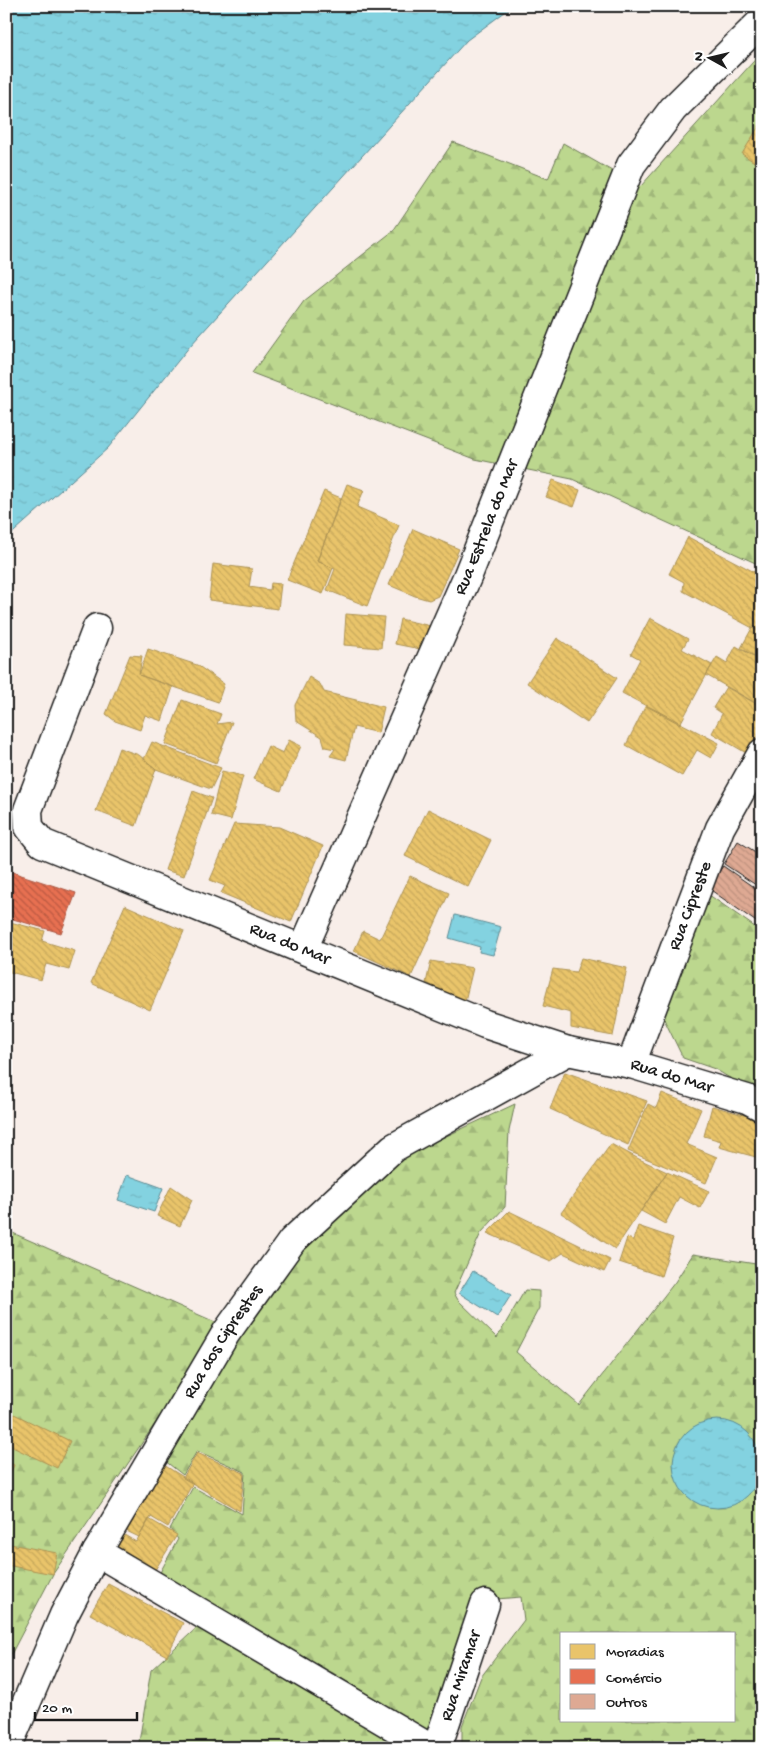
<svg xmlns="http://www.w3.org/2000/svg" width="768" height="1754" viewBox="0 0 768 1754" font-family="'Gochi Hand',sans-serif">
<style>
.forest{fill:url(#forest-firs);stroke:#6c7a55;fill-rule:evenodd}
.water{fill:url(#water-ripples);stroke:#5a8992}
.homes{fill:url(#homes-back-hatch);stroke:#ac9253}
.shops{fill:url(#shops-back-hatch);stroke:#aa5641}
.building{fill:url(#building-back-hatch);stroke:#1c1c1c}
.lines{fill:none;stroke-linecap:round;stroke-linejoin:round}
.minor-casing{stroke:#1c1c1c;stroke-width:31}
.minor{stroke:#fff;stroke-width:28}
.labels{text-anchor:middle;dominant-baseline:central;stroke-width:5;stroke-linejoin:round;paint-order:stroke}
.street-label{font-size:18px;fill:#1c1c1c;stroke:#fff}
</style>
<defs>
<pattern id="forest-firs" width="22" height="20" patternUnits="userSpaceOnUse" patternTransform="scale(1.25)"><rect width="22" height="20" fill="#bcd78e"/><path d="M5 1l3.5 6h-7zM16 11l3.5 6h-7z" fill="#a1b87a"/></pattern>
<pattern id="water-ripples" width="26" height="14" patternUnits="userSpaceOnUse" patternTransform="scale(1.25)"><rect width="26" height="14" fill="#83d2e0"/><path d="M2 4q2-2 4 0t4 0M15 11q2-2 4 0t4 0" fill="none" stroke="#71b4c0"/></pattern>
<pattern id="homes-back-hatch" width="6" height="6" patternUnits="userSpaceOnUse" patternTransform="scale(1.25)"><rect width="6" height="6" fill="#e9c46a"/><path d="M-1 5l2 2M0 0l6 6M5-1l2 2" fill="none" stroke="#c7a85b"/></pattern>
<pattern id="shops-back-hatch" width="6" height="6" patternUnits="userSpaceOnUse" patternTransform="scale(1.25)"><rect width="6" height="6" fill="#e76f51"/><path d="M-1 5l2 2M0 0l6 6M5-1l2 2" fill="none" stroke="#ba5a42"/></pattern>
<pattern id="building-back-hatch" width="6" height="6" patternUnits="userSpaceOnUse" patternTransform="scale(1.25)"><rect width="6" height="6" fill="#dea993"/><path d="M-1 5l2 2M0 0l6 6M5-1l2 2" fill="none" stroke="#be917e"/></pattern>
</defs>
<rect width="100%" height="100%" fill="#f8eee9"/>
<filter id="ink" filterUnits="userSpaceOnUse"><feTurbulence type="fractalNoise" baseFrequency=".02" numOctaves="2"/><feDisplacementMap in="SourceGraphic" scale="10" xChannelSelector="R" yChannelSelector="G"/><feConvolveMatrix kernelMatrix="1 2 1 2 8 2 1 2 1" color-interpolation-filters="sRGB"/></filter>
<g filter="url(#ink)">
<path class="forest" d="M762 52V566L572 479 475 459 252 373 304 301 393 231 453 142 548 179 563 143 640 187Z
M702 890 762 932V1090L746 1088 715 1069 683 1058 662 1015Z
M515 1104 509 1131 505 1207 481 1233 454 1293 458 1300 497 1338 525 1290 539 1291V1308L516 1352 579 1405 675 1282 693 1254 762 1265V1748H522L506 1741 509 1748H462V1726L481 1677 524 1620 521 1597 484 1600 432 1735 333 1673 277 1646 156 1580 178 1539 170 1529 193 1487 242 1514 245 1472 197 1451 183 1475 160 1457 298 1241 393 1161ZM562 1633H734V1720H562Z
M6 1230 222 1325 53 1574 6 1664Z
M203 1622 416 1748H138L151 1670Z"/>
<path class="water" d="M6 6H513L467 40 190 346 108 448 6 539Z
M455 915 501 927 493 955 479 952 480 947 449 938Z
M127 1175 163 1188 154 1212 118 1200Z
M473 1271 511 1295 497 1317 459 1293Z
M673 1464a44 44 0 1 1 88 0a44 44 0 1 1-88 0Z"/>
<path class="homes" d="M762 121V167L742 154Z
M553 480 580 490 574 507 546 497Z
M347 484 364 490 357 507 399 525 367 606 327 590 335 569 317 561Z
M324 491 341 498 317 561 333 568 323 594 287 580Z
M413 529 459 549 438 596 429 600 415 596 389 585Z
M688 537 762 576V633L683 591 684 582 669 574Z
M213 564 252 569 249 587 270 590 271 583 281 584 278 609 209 600Z
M346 614 384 617 381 648 344 645Z
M650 618 688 639 682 649 712 665 680 724 622 693 640 659 631 654Z
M400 619 435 627 430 651 395 644Z
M752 628 762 633V661L741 648Z
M557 638 617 678 587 723 527 683Z
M736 646 762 661 761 706 706 675 717 657 727 663Z
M148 649 197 665 224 684 218 702 139 675Z
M130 655 142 656 139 675 173 687 162 721 145 715 140 730 115 721 106 714Z
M309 677 320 684 324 692 384 707 378 733 354 727 346 760 330 756 335 749 325 747 322 737 296 721 295 705Z
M726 687 762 707V729L748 754 712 733 722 714 713 708Z
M182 700 221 714 217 724 232 722 216 763 165 744Z
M646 705 719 743 711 758 697 750 682 776 626 745Z
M289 740 301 746 281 791 253 779 268 746 283 753Z
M152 742 221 768 211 789 156 769 144 759Z
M119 748 139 755 156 769 136 826 96 811Z
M222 771 243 776 231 820 211 815Z
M193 791 212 798 184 876 165 870Z
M428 809 491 840 468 887 405 856Z
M234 824 279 827 323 846 291 922 221 893 225 886 210 880Z
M410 876 449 893 411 977 354 951 363 931 380 939Z
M125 905 184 931 150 1010 91 983Z
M6 921 45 931 42 941 75 951 69 970 46 964 41 980 6 971Z
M581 958 627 968 613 1036 571 1028V1013L543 1006 553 969 576 972Z
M431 961 473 968 465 1001 426 983Z
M565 1072 647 1101 628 1145 550 1109Z
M662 1093 701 1109 686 1144 717 1157 706 1183 628 1151 648 1104 656 1108Z
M712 1106 762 1120V1135L756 1157 719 1147 721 1141 704 1136Z
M611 1144 639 1159 667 1172 615 1249 561 1213Z
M667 1172 709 1191 700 1208 679 1197 665 1224 641 1211Z
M171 1186 192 1200 180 1226 157 1216Z
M509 1211 610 1260 604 1272 563 1253 551 1261 487 1233Z
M638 1226 673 1238 661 1276 619 1262 627 1238 633 1240Z
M14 1414 70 1441 57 1468 6 1444V1431Z
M197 1453 244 1473 240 1511 183 1478Z
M6 1461 14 1465 6 1483Z
M159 1462 193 1483 168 1527 151 1517 139 1537 118 1527Z
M149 1519 177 1535 153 1573 109 1542 116 1530 136 1542Z
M10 1544 57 1553 53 1574 6 1565Z
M108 1584 183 1623 167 1656 90 1614Z"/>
<path class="shops" d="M6 870 76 893 61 933 6 917Z"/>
<path class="building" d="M738 841 762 856V889L724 864Z
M723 866 762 893V926L708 888Z"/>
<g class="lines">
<g class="minor-casing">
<g id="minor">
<path id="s1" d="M97 628 28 810 29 827 42 843 485 1024 568 1051 631 1064 747 1099 762 1107"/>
<path id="s2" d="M303 949 468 575 631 165 673 109 762 21"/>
<path id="s3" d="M631 1064 720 828 762 753"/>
<path d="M97 1552 430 1748"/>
<path id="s4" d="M7 1748 64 1615 97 1552 226 1333 292 1241 393 1148 568 1051"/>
<path id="s5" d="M437 1748 485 1604"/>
</g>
</g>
<use href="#minor" class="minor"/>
</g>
</g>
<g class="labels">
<g class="street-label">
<text stroke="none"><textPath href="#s2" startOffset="460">Rua Estrela do Mar</textPath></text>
<text stroke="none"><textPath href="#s3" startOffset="169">Rua Cipreste</textPath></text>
<text stroke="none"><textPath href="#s1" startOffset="500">Rua do Mar</textPath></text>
<text stroke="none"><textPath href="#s1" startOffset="905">Rua do Mar</textPath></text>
<text stroke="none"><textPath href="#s4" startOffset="461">Rua dos Ciprestes</textPath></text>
<text stroke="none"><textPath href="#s5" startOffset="76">Rua Miramar</textPath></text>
</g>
</g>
<rect width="768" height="1754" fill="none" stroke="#fff" stroke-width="25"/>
<rect x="12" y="12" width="743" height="1729" fill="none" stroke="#1c1c1c" stroke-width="2" filter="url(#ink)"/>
<rect x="560" y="1632" width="175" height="90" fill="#ffffff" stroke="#a4a4a4"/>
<rect x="570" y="1644" width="25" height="15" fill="#e9c46a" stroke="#a4a4a4"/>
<text x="606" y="1656" font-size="15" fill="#1c1c1c">Moradias</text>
<rect x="570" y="1669" width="25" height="15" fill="#e76f51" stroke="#a4a4a4"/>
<text x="606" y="1682" font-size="15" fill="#1c1c1c">Comércio</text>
<rect x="570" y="1694" width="25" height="15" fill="#dea993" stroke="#a4a4a4"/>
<text x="606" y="1706" font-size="15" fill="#1c1c1c">Outros</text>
<g transform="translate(710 58) rotate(278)" stroke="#ffffff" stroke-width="4" paint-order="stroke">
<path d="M0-4L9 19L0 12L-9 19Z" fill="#1c1c1c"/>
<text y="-8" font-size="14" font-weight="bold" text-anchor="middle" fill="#1c1c1c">N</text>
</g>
<path d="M35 1712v8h102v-8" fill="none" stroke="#1c1c1c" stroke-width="2.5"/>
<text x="42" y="1712" font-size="15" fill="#1c1c1c" stroke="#ffffff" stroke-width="4" paint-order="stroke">20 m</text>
</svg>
